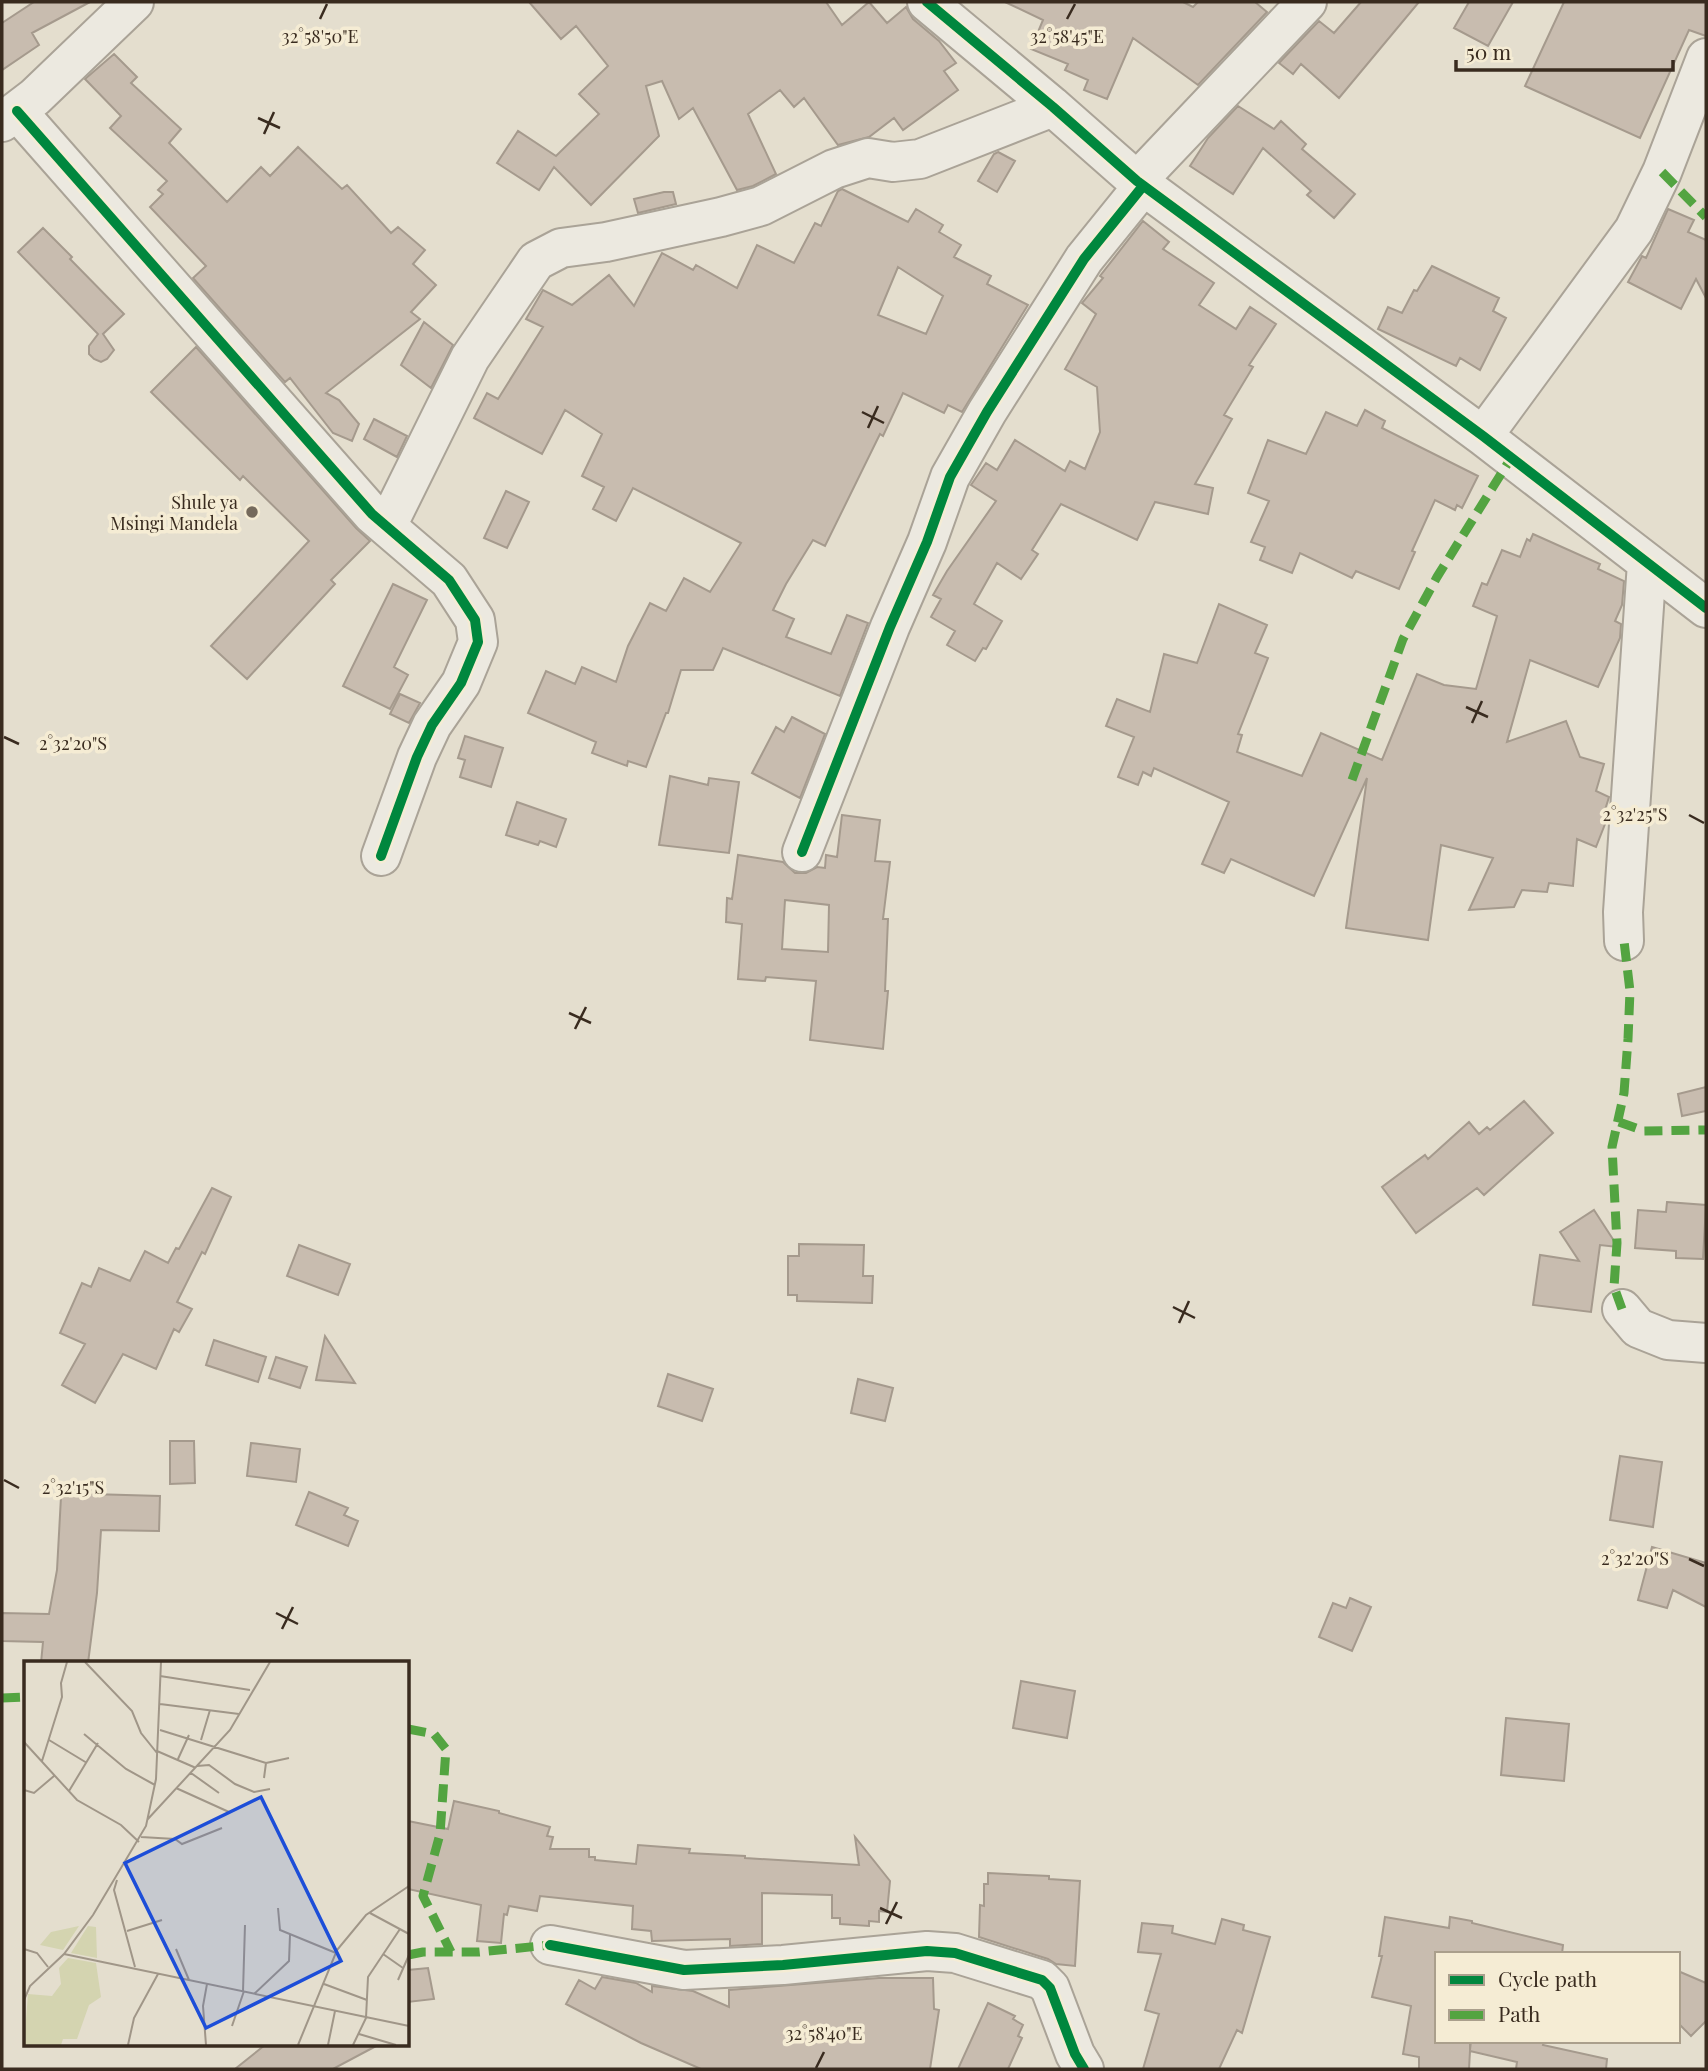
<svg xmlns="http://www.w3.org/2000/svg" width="1708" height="2071" viewBox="0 0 1708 2071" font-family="'Playfair Display',serif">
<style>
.building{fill:#c8bcaf;stroke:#a59a8d;stroke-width:2;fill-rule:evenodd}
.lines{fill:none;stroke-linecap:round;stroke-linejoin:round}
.minor-casing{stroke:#aaa397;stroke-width:42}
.minor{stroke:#ece9e0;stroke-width:38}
.quiet{stroke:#53a441;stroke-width:9;stroke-dasharray:18 9;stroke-linecap:butt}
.cycleway-casing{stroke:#f5ecd4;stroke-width:15}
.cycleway{stroke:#00873e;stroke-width:10}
.ticks{fill:none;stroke:#392b1f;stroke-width:2.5}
.poi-dot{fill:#756a5c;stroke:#f5ecd4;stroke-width:2.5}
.labels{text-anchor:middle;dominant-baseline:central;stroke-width:7;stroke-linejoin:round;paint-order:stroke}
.poi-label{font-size:18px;fill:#392b1f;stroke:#f5ecd4;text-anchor:end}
.inset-road{fill:none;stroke:#a09688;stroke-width:2}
.view{fill:#1d4ed8;fill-opacity:0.15;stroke:#1d4ed8;stroke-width:3.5}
.inset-edge{fill:none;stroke:#392b1f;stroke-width:3.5}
.ticks-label{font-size:18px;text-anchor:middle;fill:#392b1f;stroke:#f5ecd4;stroke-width:7;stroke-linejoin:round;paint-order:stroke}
</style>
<rect width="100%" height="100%" fill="#e4dece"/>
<path class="building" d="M34 2H90L32 33 39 45 2 70V23Z
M529 2H826L842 25 869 2 887 23 906 7 913 19 939 41 956 63 944 71 958 90 903 130 894 118 869 137 838 145 804 98 794 107 780 90 748 114 776 174 753 186 737 190 693 108 679 119 662 81 646 86 659 136 591 205 554 167 539 190 497 163 518 131 556 156 599 114 579 94 608 66 576 26 561 39Z
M1005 2H1183L1193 7 1198 2H1255L1267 12 1198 85 1133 38 1107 99 1084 90 1088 80 1065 70 1068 64 1031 49 1043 20Z
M1361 2H1419L1339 98 1301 64 1293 74 1279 63 1319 21 1334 33Z
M1469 2H1513L1488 46 1454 28Z
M1564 2H1706V36L1689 30 1640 138 1525 86Z
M114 54 137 77 131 83 181 129 169 143 227 202 261 167 270 176 298 147 342 189 347 185 391 233 398 227 425 250 413 264 436 285 411 312 420 319 326 393 339 400 359 424 352 441 333 433 290 378 285 382 193 278 206 266 150 207 163 194 158 190 167 181 110 128 121 116 85 79Z
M1238 106 1274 129 1281 121 1306 144 1302 149 1355 194 1334 218 1307 195 1311 191 1263 148 1233 194 1190 166 1208 138Z
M998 152 1015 161 997 192 978 181 994 154Z
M842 189 908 222 916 209 943 225 939 232 961 245 954 257 991 276 987 284 1028 305 962 412 948 405 944 413 903 393 883 436 880 434 825 546 813 540 786 584 773 610 794 619 786 637 831 654 847 615 868 623 840 696 723 648 713 670H681L668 713H666L646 767 628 761 627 766 592 753 596 742 528 713 546 671 575 684 582 667 616 682 628 646 650 603 666 611 684 578 710 592 741 543 633 488 616 521 593 509 604 487 582 476 602 434 565 410 542 454 474 418 487 393 498 399 543 327 526 319 543 290 572 305 609 275 634 306 662 253 693 270 696 265 737 288 757 245 794 263 815 223 821 226 838 191ZM898 267 943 296 926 334 878 315Z
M664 192H673L676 204 638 213 634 199Z
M1668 209 1694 220 1688 232 1706 240V298L1696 279 1681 309 1628 282 1641 258 1642 256 1646 258Z
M1143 221 1169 242 1163 249 1214 283 1199 305 1236 329 1250 307 1276 324 1249 365 1253 367 1224 415 1232 419 1195 484 1213 488 1208 514 1155 502 1137 540 1061 504 1032 550 1038 554 1021 579 997 563 974 604 1002 621 986 649 983 648 975 661 947 645 955 631 931 617 941 599 933 595 947 571 996 501 971 485 986 463 997 470 1015 440 1065 471 1070 461 1085 469 1100 432 1097 387 1065 369 1096 314 1082 303 1103 278 1100 276Z
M43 228 72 257 70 259 124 314 103 334 114 350 107 359 101 362 94 359 89 354V346L98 334 18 252Z
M1432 266 1499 298 1493 311 1506 318 1480 370 1460 358 1456 366 1378 329 1388 307 1402 313 1414 290 1417 291Z
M424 322 453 345 431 388 401 365Z
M196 347 356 528 370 541 331 580 335 584 247 679 211 646 309 541 243 476 240 480 151 392Z
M1365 410 1385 421 1382 428 1478 476 1462 508 1457 505 1455 510 1435 500 1412 551 1415 552 1399 589 1356 571 1352 578 1300 553 1292 573 1260 560 1265 547 1251 542 1269 501 1248 493 1268 440 1306 454 1326 412 1357 426Z
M374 419 407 436 397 457 364 439Z
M506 491 529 502 507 548 484 538Z
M1533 534 1600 564 1598 569 1624 581 1622 605 1615 621 1621 624 1620 638 1598 687 1530 660 1507 742 1566 721 1580 757 1604 764 1596 791 1609 797 1605 810 1608 811 1607 819 1596 847 1577 839 1573 886 1549 883 1547 892 1522 890 1514 907 1469 910 1493 858 1441 845 1428 940 1346 928 1367 778 1314 896 1231 859 1224 873 1202 864 1229 802 1154 768 1151 776 1143 772 1138 785 1118 777 1134 737 1106 726 1117 699 1150 712 1164 654 1197 663 1219 604 1267 625 1255 653 1268 658 1238 734 1242 735 1237 752 1302 776 1321 733 1382 760 1417 674 1444 685 1476 689 1497 616 1473 606 1482 583 1487 585 1502 550 1520 557 1527 539 1530 541Z
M393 584 427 600 394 667 408 675 390 709 343 686Z
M400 694 420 703 409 723 390 714Z
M792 717 825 734 800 798 752 773 776 727 784 732Z
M465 736 503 748 491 787 460 777 465 760 458 758Z
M670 776 708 785 709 778 739 782 729 853 659 845Z
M517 802 566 819 556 847 540 841 538 845 506 835Z
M842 815 880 820 875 861 890 862 883 919H888L885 991H888L883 1049 810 1040 816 981 766 977 765 981 738 979 742 924 726 922 727 898 732 899 738 855 783 862 795 873H806L817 867 825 868 826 855 837 857ZM785 900 829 905 828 952 782 949Z
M1706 1087V1111L1682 1116 1678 1094Z
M1524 1101 1553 1133 1484 1195 1477 1188 1416 1233 1382 1187 1425 1155 1428 1159 1469 1122 1479 1134 1487 1127 1490 1130Z
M212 1188 231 1197 205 1254 202 1252 177 1302 192 1309 179 1332 174 1329 156 1369 123 1354 95 1403 62 1385 85 1344 60 1333 82 1283 91 1287 99 1268 130 1281 145 1251 168 1263 176 1248 179 1249Z
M1667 1202 1706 1205 1703 1259 1676 1258V1251L1635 1248 1638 1210 1666 1212Z
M1594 1210 1618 1247 1600 1245 1591 1312 1533 1305 1540 1255 1579 1261 1560 1232Z
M799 1244 864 1245 863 1276H873L872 1303 797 1301V1295H788V1256H799Z
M299 1245 350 1264 338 1295 287 1276Z
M325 1336 355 1383 316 1380Z
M214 1340 266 1357 258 1382 206 1365Z
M276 1357 307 1367 300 1388 269 1378Z
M668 1374 713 1389 702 1421 658 1406Z
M858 1379 893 1388 885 1421 851 1413Z
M170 1441H194L195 1483 170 1484Z
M251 1443 300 1449 296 1482 247 1476Z
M1620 1456 1662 1462 1653 1527 1610 1520Z
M68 1488 91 1489V1494L160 1496 159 1531 101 1530 97 1593 88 1663H41L43 1642 2 1641V1613L49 1614 57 1570 61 1497H68Z
M309 1492 348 1508 344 1515 358 1521 348 1546 296 1525Z
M1652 1547 1706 1563V1607L1673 1590 1667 1608 1638 1600Z
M1350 1598 1371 1607 1352 1651 1319 1637 1333 1603 1346 1608Z
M1021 1681 1075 1691 1067 1738 1013 1728Z
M1506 1718 1569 1724 1564 1781 1501 1775Z
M454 1801 499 1811V1813L550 1827 547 1836 553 1837 550 1849H589V1857H595V1860L636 1864 638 1845 690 1849 689 1853 745 1856V1858L859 1865 855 1837 890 1881 887 1912 879 1911V1922L869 1921V1926L840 1924V1918H832V1895L762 1893V1944L730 1946V1939L652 1941 651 1931 632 1929 633 1906 540 1896 537 1911 509 1906 507 1915 504 1914 501 1943 477 1941 481 1905 408 1889V1821L448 1829Z
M988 1873 1049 1876V1879L1080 1881 1075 1966 1056 1964 1048 1959 979 1937 980 1905 984 1906V1884H988Z
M1385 1917 1449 1928 1450 1917 1472 1921V1923L1563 1945 1562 1954H1437V2041H1470V2050L1471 2041H1544L1543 2045 1607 2059 1606 2069H1516L1517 2062 1470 2051 1469 2069H1419V2057L1403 2054 1411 2006 1372 1997 1382 1956H1379Z
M1222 1919 1244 1925 1243 1930 1270 1937 1242 2033 1237 2030 1219 2069H1143L1159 2014 1145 2010 1161 1954 1138 1952 1142 1923 1173 1926 1172 1933 1215 1944Z
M428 1968 434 1999 408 2002V1970Z
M1678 1971 1706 1983V2021L1691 2036 1678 2023Z
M602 1977 636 1983 652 1992V1986L693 1991 729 2007V1990L879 1978H933L934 2009 939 2010 930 2069H701L641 2043 566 2004 579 1980 595 1989Z
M988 2003 1015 2016 1013 2019 1023 2025 1018 2036 1022 2038 1008 2069H958Z
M265 2045H378L333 2069H235Z"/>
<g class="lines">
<g class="minor-casing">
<path id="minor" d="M927 2 1053 107 1137 181 1483 436 1706 608
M17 111 372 514 449 580 475 620 478 642 461 683 432 725 417 757 381 856
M2 122 35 97 134 2
M1137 181 1307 2
M1483 436 1634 230 1662 172 1706 58
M387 526 470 358 536 261 561 248 606 242 721 217 761 206 834 169 868 158 893 162 920 159 1053 107
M802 852 890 627 927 542 950 477 987 412 1084 259 1143 186
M1624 941 1623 912 1647 563
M1622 1309 1638 1328 1668 1340 1706 1343
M550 1945 684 1970 783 1965 927 1951 955 1953 1042 1980 1050 1988 1075 2054 1084 2069"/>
</g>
<use href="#minor" class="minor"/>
<path class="quiet" d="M1662 172 1706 217
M1352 780 1403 639 1437 577 1511 458
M1619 1122 1644 1131 1706 1130
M1622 1309 1614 1287 1617 1243 1612 1147 1624 1093 1628 1039 1630 991 1624 941
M2 1698 26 1697
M408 1729 434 1734 446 1749 440 1834 423 1896 451 1952
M408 1955 423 1952H479L550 1945"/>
<g class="cycleway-casing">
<path id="cycleway" d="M927 2 1053 107 1137 181 1483 436 1706 608
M17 111 372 514 449 580 475 620 478 642 461 683 432 725 417 757 381 856
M802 852 890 627 927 542 950 477 987 412 1084 259 1143 186
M550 1945 684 1970 783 1965 927 1951 955 1953 1042 1980 1050 1988 1075 2054 1084 2069"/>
</g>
<use href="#cycleway" class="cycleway"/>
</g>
<path class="ticks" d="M320 19 327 4M1067 19 1075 4M258 118 280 128M264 134 274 112M862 412 884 423M868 428 878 406M1466 707 1488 717M1472 723 1482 701M4 737 19 744M1689 815 1704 823M569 1013 591 1023M575 1029 586 1007M1173 1307 1195 1318M1179 1323 1189 1301M4 1480 19 1488M1689 1559 1704 1566M276 1613 298 1624M282 1629 293 1607M880 1908 902 1918M886 1924 897 1902M816 2068 824 2052"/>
<circle class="poi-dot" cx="252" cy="512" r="7"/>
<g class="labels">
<g class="poi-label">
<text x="238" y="502">Shule ya<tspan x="238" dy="21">Msingi Mandela</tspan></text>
</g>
</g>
<g transform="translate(24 1661)">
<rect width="385" height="385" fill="#e4dece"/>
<path d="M55 265 39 289 16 284 27 271ZM64 265 72 266 73 297 47 292ZM44 297 72 302 77 336 65 344 53 378H39L37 384H0L4 333 28 335 37 323 35 307Z" fill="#d4d4b0"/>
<path class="inset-road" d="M61 1 108 50 117 72 133 92M136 15 226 29M136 43 215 53M136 69 242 102 240 117M60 73 102 108 131 124M25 79 63 102M177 79 186 49M0 81 53 139 97 164 115 181M133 90 172 107M154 98 165 74M18 100 38 36 37 22 43 1M242 102 265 97M173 105 185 104 211 123 230 131 246 128M167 112 195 132M152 127 205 151M0 129 10 132 30 115M45 130 74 82M123 159 206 69 246 1M117 176 151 178 158 183 198 167M93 219 90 229 111 306M254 247 256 269 312 292M346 252 385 273M103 270 138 259M0 288 13 292 24 306M152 288 165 319M40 293 385 365M359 293 379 307M374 319 385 294M300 323 343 339M219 330 221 264M230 333 265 300 266 274M0 339 6 325 40 293 69 254 122 165 132 118 137 1M208 365 220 330M335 373 372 384M104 384 110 357 134 313M182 384 179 345 183 323M274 384 313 289 342 254 385 225M304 384 311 350M329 384 342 357 344 316 376 268"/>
<path class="view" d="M237 136 317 300 182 367 101 202Z"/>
<rect width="385" height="385" class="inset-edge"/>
</g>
<g class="ticks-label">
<text x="320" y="43">32°58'50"E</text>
<text x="1067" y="43">32°58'45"E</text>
<text x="73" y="750">2°32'20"S</text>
<text x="1635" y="821">2°32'25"S</text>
<text x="73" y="1494">2°32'15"S</text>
<text x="1635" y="1565">2°32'20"S</text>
<text x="824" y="2040">32°58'40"E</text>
</g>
<rect width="1708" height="2071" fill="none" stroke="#392b1f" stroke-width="7"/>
<rect x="1435" y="1952" width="245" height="91" fill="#f5ecd4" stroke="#aa9f8c" stroke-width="2"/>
<rect x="1449" y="1975" width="35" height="10" fill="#00873e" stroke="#aa9f8c" stroke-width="2"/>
<text x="1498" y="1987" font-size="21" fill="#392b1f">Cycle path</text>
<rect x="1449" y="2010" width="35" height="10" fill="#53a441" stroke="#aa9f8c" stroke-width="2"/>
<text x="1498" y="2022" font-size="21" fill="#392b1f">Path</text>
<path d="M1456 60v10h217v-10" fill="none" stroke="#392b1f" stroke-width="3.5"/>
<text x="1466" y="60" font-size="21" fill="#392b1f" stroke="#f5ecd4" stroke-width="5" paint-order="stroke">50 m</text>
</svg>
